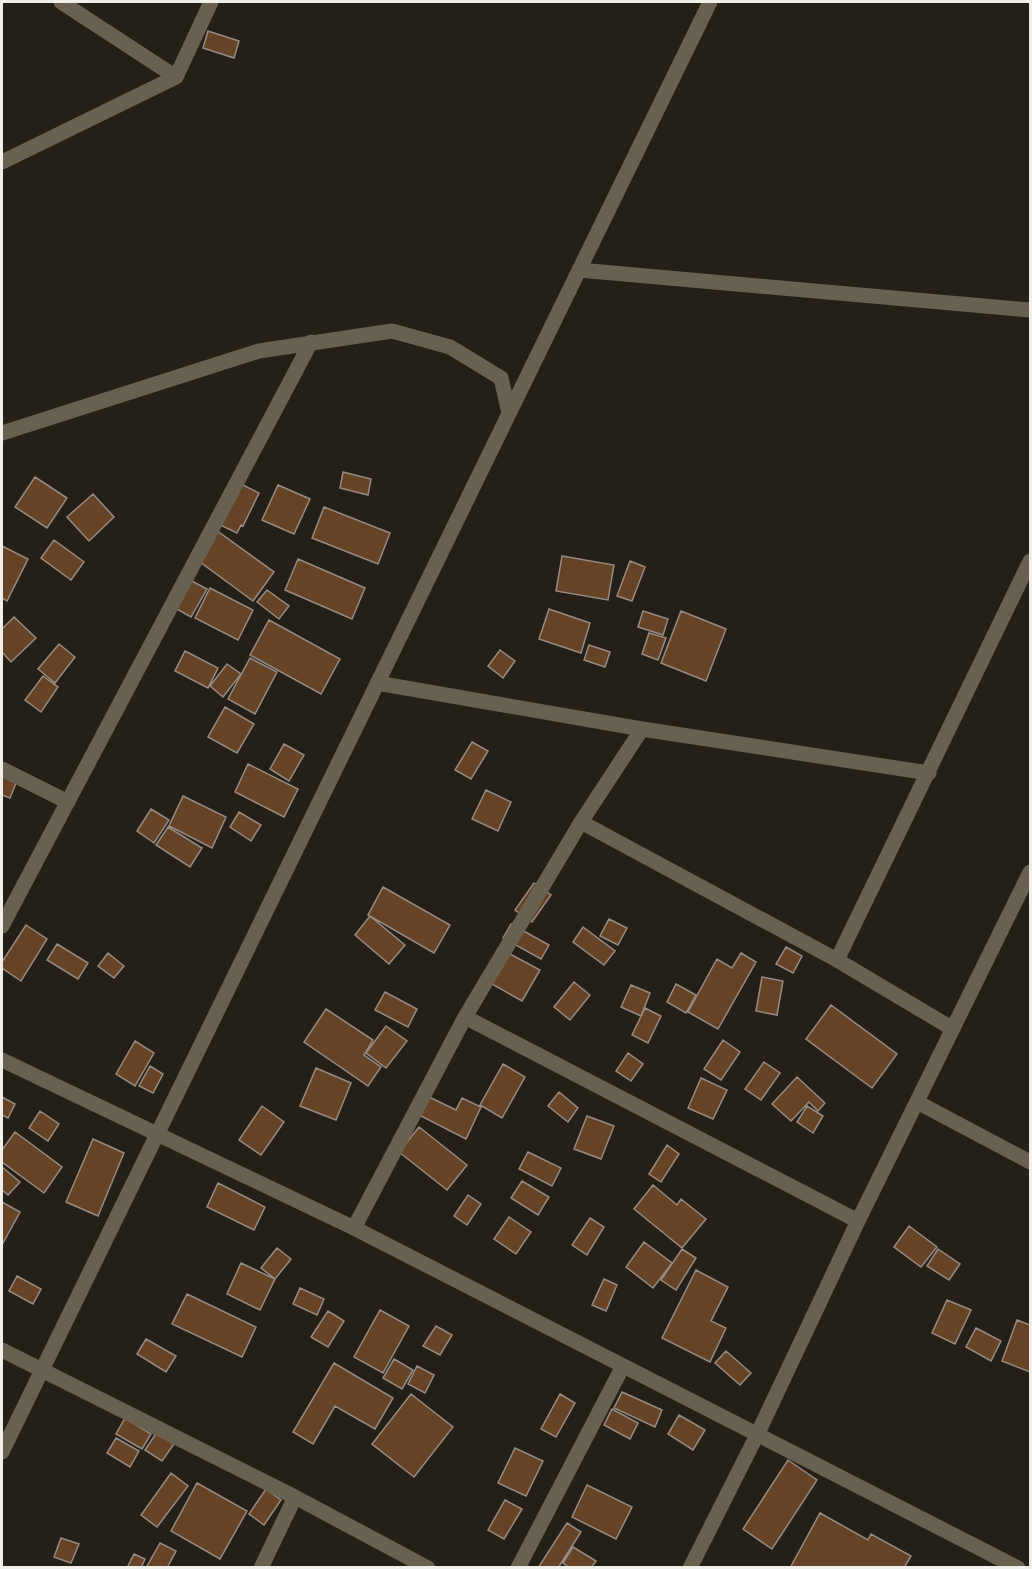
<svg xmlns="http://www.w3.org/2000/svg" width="1032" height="1569" viewBox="0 0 1032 1569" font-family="'DejaVu Sans',sans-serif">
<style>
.building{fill:#674326;stroke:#968b84;stroke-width:1.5}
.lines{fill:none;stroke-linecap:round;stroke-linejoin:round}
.minor{stroke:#69614f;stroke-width:15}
</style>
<rect width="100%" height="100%" fill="#242017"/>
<path class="building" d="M208 31 239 41 234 58 203 48Z
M343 472 371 479 368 495 340 488Z
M35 477 67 498 47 528 15 507Z
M235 481 259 493 243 526 241 525 237 533 214 522Z
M278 485 310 499 294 534 262 520Z
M93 494 114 517 89 541 67 517Z
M324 507 390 533 378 564 312 538Z
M216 530 274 572 253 601 196 559Z
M54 540 84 562 71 580 41 558Z
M2 546 28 559 7 601 2 598Z
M562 556 614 565 608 600 556 591Z
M298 559 365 588 352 619 285 590Z
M630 561 645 567 632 601 617 596Z
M188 579 207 589 191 617 173 607Z
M210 588 253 610 238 640 195 618Z
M267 590 289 606 279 619 257 602Z
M549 609 590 623 581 653 539 639Z
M643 611 668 619 663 635 638 627Z
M681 611 726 629 706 681 661 663Z
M14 617 36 638 11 662 2 652V629Z
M269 620 340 659 321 694 250 655Z
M649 633 666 638 658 660 642 654Z
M59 644 75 657 55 683 38 669Z
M589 645 610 652 605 667 584 660Z
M500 650 515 661 503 678 488 666Z
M185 651 218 668 208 688 175 671Z
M250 658 277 672 255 714 228 699Z
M227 664 241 674 223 697 210 686Z
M43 676 58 687 41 712 25 700Z
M225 707 254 724 237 753 208 737Z
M472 742 488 751 471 779 455 770Z
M284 744 304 755 289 781 270 769Z
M248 764 298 789 284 817 235 792Z
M2 771 18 778 10 798 2 795Z
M486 790 511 802 498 831 472 819Z
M183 796 226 817 212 848 169 826Z
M151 809 169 820 154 843 137 831Z
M239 812 261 825 251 841 230 827Z
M168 827 202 848 190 867 156 845Z
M534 883 551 895 532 922 515 910Z
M383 887 450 925 434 953 368 915Z
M370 916 405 945 389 964 355 935Z
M609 919 627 928 618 945 600 936Z
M511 924 549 945 541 959 503 938Z
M26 925 47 939 21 981 2 968V962Z
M583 927 615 951 604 965 573 942Z
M57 944 88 963 78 979 47 960Z
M786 947 802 956 793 973 776 964Z
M499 948 540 970 522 1001 483 979Z
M108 953 124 966 114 978 98 966Z
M741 953 756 962 718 1029 688 1012 717 959 732 968Z
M762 977 783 981 777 1015 756 1011Z
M574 982 590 995 570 1020 554 1007Z
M676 984 696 995 686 1013 667 1002Z
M631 985 650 993 641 1016 621 1007Z
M385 992 417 1009 408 1027 375 1010Z
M831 1005 897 1054 872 1088 806 1039Z
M645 1008 661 1016 648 1043 632 1035Z
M326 1009 373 1040 364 1055 381 1067 368 1086 304 1042Z
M386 1026 407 1041 386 1068 366 1053Z
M723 1040 740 1052 721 1080 704 1069Z
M135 1041 154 1053 135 1086 116 1074Z
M628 1053 643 1064 631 1081 616 1071Z
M764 1062 780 1073 761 1100 745 1089Z
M503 1064 525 1077 502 1118 480 1105Z
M150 1066 163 1074 153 1093 139 1086Z
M316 1068 351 1083 336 1120 300 1106Z
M797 1077 825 1103 818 1111 809 1102 791 1121 772 1104Z
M701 1078 727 1090 713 1119 688 1108Z
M559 1092 578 1108 568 1122 548 1106Z
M2 1097 15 1104 8 1118 2 1115Z
M429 1097 456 1110 462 1098 481 1107 466 1139 419 1115Z
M262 1106 284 1122 261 1155 239 1140Z
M807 1106 823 1116 813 1133 797 1122Z
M40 1111 59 1124 48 1141 29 1128Z
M587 1116 614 1126 601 1159 574 1149Z
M419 1127 467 1165 447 1190 399 1152Z
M15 1132 62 1167 44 1193 2 1162V1150Z
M93 1139 124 1153 98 1216 66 1202Z
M667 1145 679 1154 661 1182 649 1174Z
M528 1152 561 1168 552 1186 519 1169Z
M2 1167 20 1182 8 1195 2 1190Z
M522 1181 549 1197 538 1215 511 1198Z
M218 1183 265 1207 254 1230 207 1207Z
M653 1185 677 1205 681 1199 706 1219 682 1248 634 1209Z
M468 1195 481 1204 467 1225 454 1216Z
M2 1202 20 1212 3 1243 2 1242Z
M509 1217 531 1232 516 1254 494 1239Z
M590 1218 604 1227 587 1255 572 1245Z
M909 1226 937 1247 921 1267 894 1247Z
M644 1242 672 1263 653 1288 626 1267Z
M277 1248 291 1259 275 1279 261 1268Z
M682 1249 696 1258 676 1290 661 1280Z
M938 1249 960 1264 949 1280 927 1266Z
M241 1263 275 1279 260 1310 227 1294Z
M696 1270 728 1287 711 1321 726 1328 710 1362 662 1338Z
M17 1276 41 1289 33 1304 9 1291Z
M604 1279 617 1285 606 1311 592 1305Z
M300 1288 324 1299 317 1315 293 1304Z
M187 1294 256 1327 242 1357 172 1324Z
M947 1300 971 1310 955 1344 932 1333Z
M380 1310 409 1326 383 1373 354 1357Z
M328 1311 344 1321 328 1347 311 1337Z
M1017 1320 1030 1325V1372L1002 1361Z
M436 1326 452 1335 440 1355 423 1346Z
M976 1328 1001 1341 991 1361 966 1347Z
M146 1339 176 1356 166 1372 137 1354Z
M726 1351 751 1373 740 1385 715 1363Z
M394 1359 413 1370 402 1389 383 1378Z
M334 1363 393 1398 375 1429 335 1406 313 1444 293 1432Z
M417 1366 434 1375 425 1393 408 1384Z
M622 1392 662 1410 655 1427 614 1408Z
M411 1394 453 1427 414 1477 372 1444Z
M560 1394 575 1403 556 1437 541 1429Z
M612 1409 638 1423 630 1439 604 1425Z
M679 1415 705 1430 693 1450 668 1434Z
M125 1418 151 1434 142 1449 116 1434Z
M157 1432 174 1444 162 1461 145 1450Z
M116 1438 139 1451 130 1467 107 1453Z
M515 1448 543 1461 526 1496 498 1483Z
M788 1460 817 1480 772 1549 743 1529Z
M171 1473 188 1486 157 1527 141 1515Z
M197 1483 247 1511 220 1559 171 1531Z
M587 1485 632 1507 616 1539 572 1517Z
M266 1489 281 1500 264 1525 249 1514Z
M505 1500 522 1509 504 1539 488 1530Z
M820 1513 868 1540 871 1534 911 1556 904 1568H790Z
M567 1523 581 1532 558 1568H538Z
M61 1538 79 1544 71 1563 54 1557Z
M160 1543 176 1551 167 1568H146Z
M573 1547 596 1561 591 1568H570L563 1563Z
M134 1554 145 1559 141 1568H127Z"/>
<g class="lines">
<path class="minor" d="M61 2 176 77
M2 162 176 77 211 2
M579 270 1030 310
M2 433 259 351 392 331 450 347 501 378 509 413
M377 683 642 729 929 773
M2 769 68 802
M581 822 837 960 953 1029
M2 926 311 342
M837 960 1030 561
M465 1017 858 1221
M2 1060 354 1228 1018 1568
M917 1102 1030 1162
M354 1228 465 1017 581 822 642 729
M2 1350 295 1497 428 1568
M2 1452 710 2
M261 1568 295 1497
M518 1568 623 1366
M690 1568 757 1435 858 1221 1030 872"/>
</g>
<rect width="1032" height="1569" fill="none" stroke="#f1efe9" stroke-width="6"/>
</svg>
